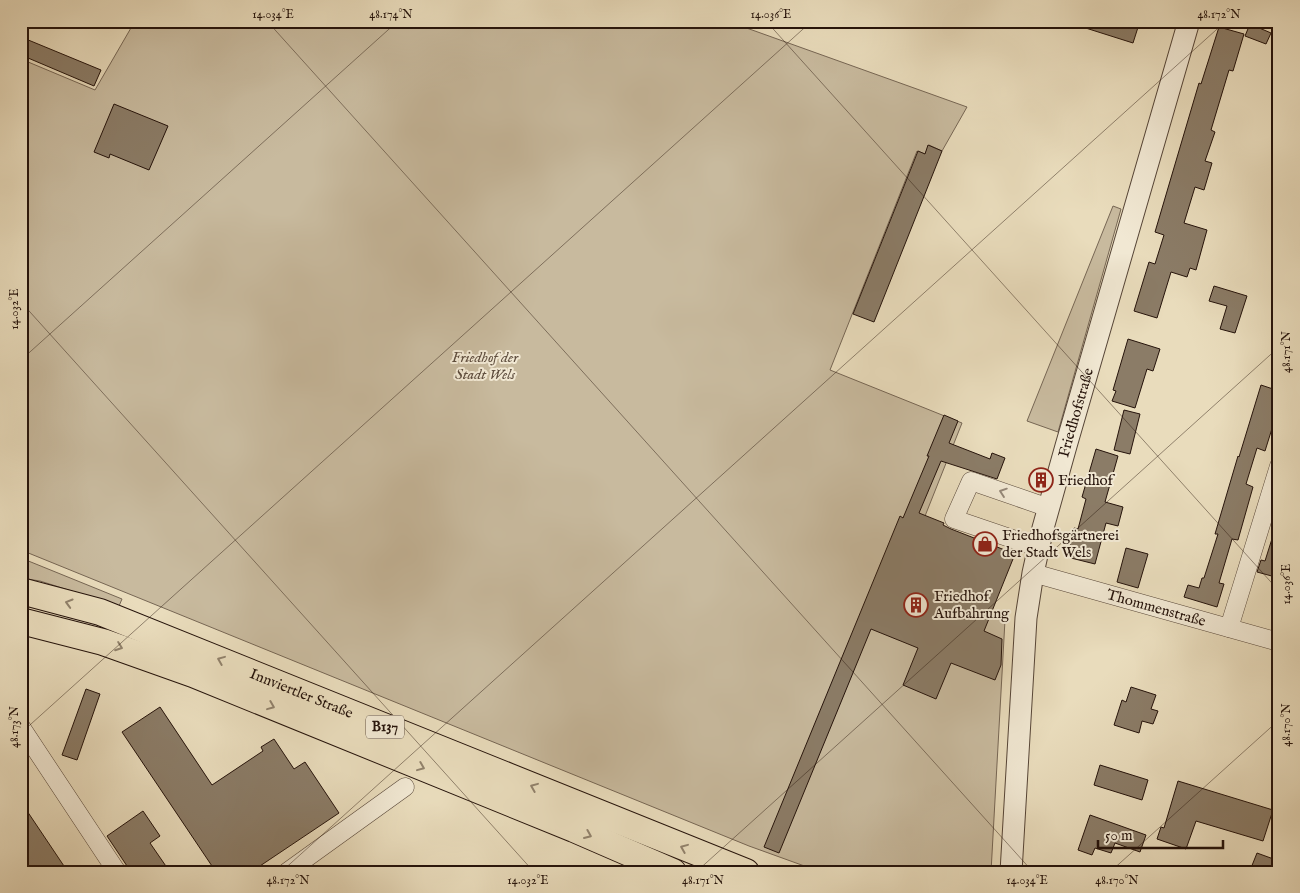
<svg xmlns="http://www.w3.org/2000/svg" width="1300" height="893" viewBox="0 0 1300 893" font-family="'IM FELL English',serif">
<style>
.green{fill:#c8ba9e;stroke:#766654}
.building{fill:#8b7c67;stroke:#25130b}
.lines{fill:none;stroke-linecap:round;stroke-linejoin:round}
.minor-casing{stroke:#564537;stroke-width:19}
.tertiary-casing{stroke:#564537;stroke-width:23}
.primary-casing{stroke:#25130b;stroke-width:28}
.minor{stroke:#f1e8d3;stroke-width:18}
.tertiary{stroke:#f1e8d3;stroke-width:21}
.primary{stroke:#e9dcbc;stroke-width:26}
.oneway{stroke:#958879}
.oneway2{stroke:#91826c}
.ticks{fill:none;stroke:#25130b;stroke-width:1;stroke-opacity:0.45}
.labels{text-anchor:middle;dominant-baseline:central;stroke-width:4;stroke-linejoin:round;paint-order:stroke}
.shield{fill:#f1e8d3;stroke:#625347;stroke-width:1}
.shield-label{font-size:14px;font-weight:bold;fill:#25130b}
.park-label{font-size:15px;font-style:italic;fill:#5e4d3e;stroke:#f1e8d3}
.street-label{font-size:15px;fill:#25130b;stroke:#f1e8d3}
.poi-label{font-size:15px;fill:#25130b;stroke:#f1e8d3;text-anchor:start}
.neatline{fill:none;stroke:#25130b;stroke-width:2}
.ticks-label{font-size:12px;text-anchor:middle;fill:#25130b}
</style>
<rect width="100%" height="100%" fill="#e9dcbc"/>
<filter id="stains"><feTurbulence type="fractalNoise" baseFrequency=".004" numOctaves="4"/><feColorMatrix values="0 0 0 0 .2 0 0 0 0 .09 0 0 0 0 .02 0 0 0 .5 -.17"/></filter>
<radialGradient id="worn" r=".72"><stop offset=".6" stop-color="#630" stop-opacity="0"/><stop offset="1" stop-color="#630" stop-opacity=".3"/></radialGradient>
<path class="green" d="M135 21H727L967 107 942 151 929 145 925 154 917 151 830 370 962 423 900 579 1005 620 991 872H821L749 846 21 550V59L95 90Z
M1113 206 1121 209 1058 432 1027 421Z
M21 558 122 599 119 606 40 581 21 578Z"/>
<path class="building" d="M1073 21H1140L1133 43 1073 24Z
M1250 24 1271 33 1266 44 1245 36Z
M1219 27 1244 34 1233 71 1229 70 1211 130 1215 132 1205 161 1212 163 1204 190 1195 187 1184 223 1207 230 1196 270 1190 268 1187 277 1171 272 1157 318 1134 311 1149 262 1155 264 1164 235 1155 232 1199 83 1201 84Z
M21 37 101 70 94 86 21 55Z
M114 104 168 126 149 170 110 154 109 158 94 152Z
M928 145 942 151 874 322 853 314 918 151 925 154Z
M1214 286 1247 296 1235 333 1220 329 1227 306 1209 301Z
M1128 339 1160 349 1153 371 1147 369 1135 408 1112 401 1116 391 1113 390Z
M1261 385 1279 391V406L1265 451 1257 448 1246 484 1253 487 1238 540 1232 539 1219 583 1224 584 1217 607 1184 597 1188 585 1199 588 1202 578H1204L1218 534H1215L1238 456 1239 457Z
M1124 410 1140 414 1130 454 1114 450Z
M944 415 958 421 949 443 990 459 992 453 1005 458 997 479 941 461 919 513 944 523 943 525 951 529 1015 554 984 631 1002 639 1001 665 995 680 951 663 936 699 903 685 918 648 871 629 779 853 764 847 900 516 903 518 929 456H927Z
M1096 449 1118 456 1105 502 1123 507 1118 526 1106 523 1095 564 1067 557 1074 528 1078 529 1086 499 1082 497Z
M1276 526 1279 527V578L1257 572 1261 560 1265 561Z
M1126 548 1148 554 1138 588 1117 582Z
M1131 687 1156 695 1151 709 1158 711 1153 724 1142 721 1139 733 1114 725 1122 700 1126 702Z
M86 689 100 694 77 760 62 755Z
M160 707 212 785 263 751 261 747 274 739 294 769 305 762 339 813 251 872H216L122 732Z
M1100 765 1148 780 1142 800 1094 785Z
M1178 781 1273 810 1263 841 1196 821 1186 849 1157 839 1161 827 1164 828Z
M21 802 68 872H29L21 861Z
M143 811 160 836 150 843 170 872H131L107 836Z
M1090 815 1146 835 1140 852 1115 843 1111 853 1095 848 1092 855 1078 850Z
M1257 853 1279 861V872H1262L1251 868Z"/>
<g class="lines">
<g class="minor-casing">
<g id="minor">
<path d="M1039 548 954 519 971 481 1049 508"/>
<path id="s1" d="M1033 573 1279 642"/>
<path d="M1229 628 1279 466"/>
<path d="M21 727 117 872"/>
<path d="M287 872 405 787"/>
</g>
</g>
<g class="tertiary-casing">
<g id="tertiary">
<path id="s2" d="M1011 872 1026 618 1033 573 1043 528 1066 446 1189 21"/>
</g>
</g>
<g class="primary-casing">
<g id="primary">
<path id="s3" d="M21 591 100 612 746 872"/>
<path d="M21 621 103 642 193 674 574 829 673 872"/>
</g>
</g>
<use href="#minor" class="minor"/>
<use href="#tertiary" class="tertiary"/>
<use href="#primary" class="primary"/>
</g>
<defs><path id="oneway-chevron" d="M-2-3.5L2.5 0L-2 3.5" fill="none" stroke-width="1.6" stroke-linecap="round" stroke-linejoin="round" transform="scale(1.25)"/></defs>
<use class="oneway" href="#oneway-chevron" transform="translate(1003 492) rotate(-161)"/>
<g class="oneway2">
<use href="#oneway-chevron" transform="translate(69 603) rotate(-164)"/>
<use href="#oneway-chevron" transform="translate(119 647) rotate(20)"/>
<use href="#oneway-chevron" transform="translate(221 660) rotate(-158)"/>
<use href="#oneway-chevron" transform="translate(271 706) rotate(22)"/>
<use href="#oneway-chevron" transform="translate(421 767) rotate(22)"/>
<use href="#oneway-chevron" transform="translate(534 787) rotate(-158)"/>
<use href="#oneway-chevron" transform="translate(588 835) rotate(23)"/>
<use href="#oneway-chevron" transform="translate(684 848) rotate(-158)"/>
</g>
<path class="ticks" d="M267 21 1033 872M766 21 1279 591M1265 21 1279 37M21 302 534 872M21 360 398 21M21 733 812 21M21 857 35 872M281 872 1226 21M696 872 1279 347M1110 872 1279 720"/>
<defs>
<g id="building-ring" transform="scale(1.25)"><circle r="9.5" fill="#f1e8d3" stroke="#8f2418" stroke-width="1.5"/><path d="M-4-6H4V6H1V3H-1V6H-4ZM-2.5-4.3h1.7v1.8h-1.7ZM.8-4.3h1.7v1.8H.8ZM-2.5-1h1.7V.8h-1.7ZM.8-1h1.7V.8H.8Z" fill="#8f2418"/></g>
<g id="shop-ring" transform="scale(1.25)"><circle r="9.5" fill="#f1e8d3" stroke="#8f2418" stroke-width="1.5"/><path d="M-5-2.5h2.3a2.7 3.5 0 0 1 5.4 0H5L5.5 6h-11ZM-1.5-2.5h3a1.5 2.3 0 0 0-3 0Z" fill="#8f2418"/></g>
</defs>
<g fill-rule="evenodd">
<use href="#building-ring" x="1041" y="480"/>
<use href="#shop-ring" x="985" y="544"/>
<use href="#building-ring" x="916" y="605"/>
</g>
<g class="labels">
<rect class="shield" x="366" y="715.5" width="38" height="23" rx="4"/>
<g class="shield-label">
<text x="385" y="727">B137</text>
</g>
<g class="park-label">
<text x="485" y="357">Friedhof der<tspan x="485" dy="17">Stadt Wels</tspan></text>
</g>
<g class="street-label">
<text stroke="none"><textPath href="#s2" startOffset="466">Friedhofstraße</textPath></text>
<text stroke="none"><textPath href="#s1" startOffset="128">Thommenstraße</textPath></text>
<text stroke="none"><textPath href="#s3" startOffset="299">Innviertler Straße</textPath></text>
</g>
<g class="poi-label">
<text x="1058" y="480">Friedhof</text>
<text x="1002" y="535">Friedhofsgärtnerei<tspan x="1002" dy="17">der Stadt Wels</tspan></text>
<text x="934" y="596">Friedhof<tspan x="934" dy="17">Aufbahrung</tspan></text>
</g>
</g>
<rect width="1300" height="893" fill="none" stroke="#e9dcbc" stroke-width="55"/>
<path d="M1098 840v8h125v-8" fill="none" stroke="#25130b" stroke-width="2.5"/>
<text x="1105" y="840" font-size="15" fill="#25130b" stroke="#f1e8d3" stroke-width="4" paint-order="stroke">50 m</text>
<rect x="28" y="28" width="1244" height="838" class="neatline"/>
<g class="ticks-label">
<text x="273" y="18">14.034°E</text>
<text x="391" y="18">48.174°N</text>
<text x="771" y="18">14.036°E</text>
<text x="1219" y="18">48.172°N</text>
<text transform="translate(14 309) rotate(-90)" y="4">14.032°E</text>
<text transform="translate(1286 352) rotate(-90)" y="4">48.171°N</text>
<text transform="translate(1286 584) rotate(-90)" y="4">14.036°E</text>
<text transform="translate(1286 725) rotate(-90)" y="4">48.170°N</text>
<text transform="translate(14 727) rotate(-90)" y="4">48.173°N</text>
<text x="288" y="884">48.172°N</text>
<text x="528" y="884">14.032°E</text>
<text x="703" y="884">48.171°N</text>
<text x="1027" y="884">14.034°E</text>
<text x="1117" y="884">48.170°N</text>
</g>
<rect width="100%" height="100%" filter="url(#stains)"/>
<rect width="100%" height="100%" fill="url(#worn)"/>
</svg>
